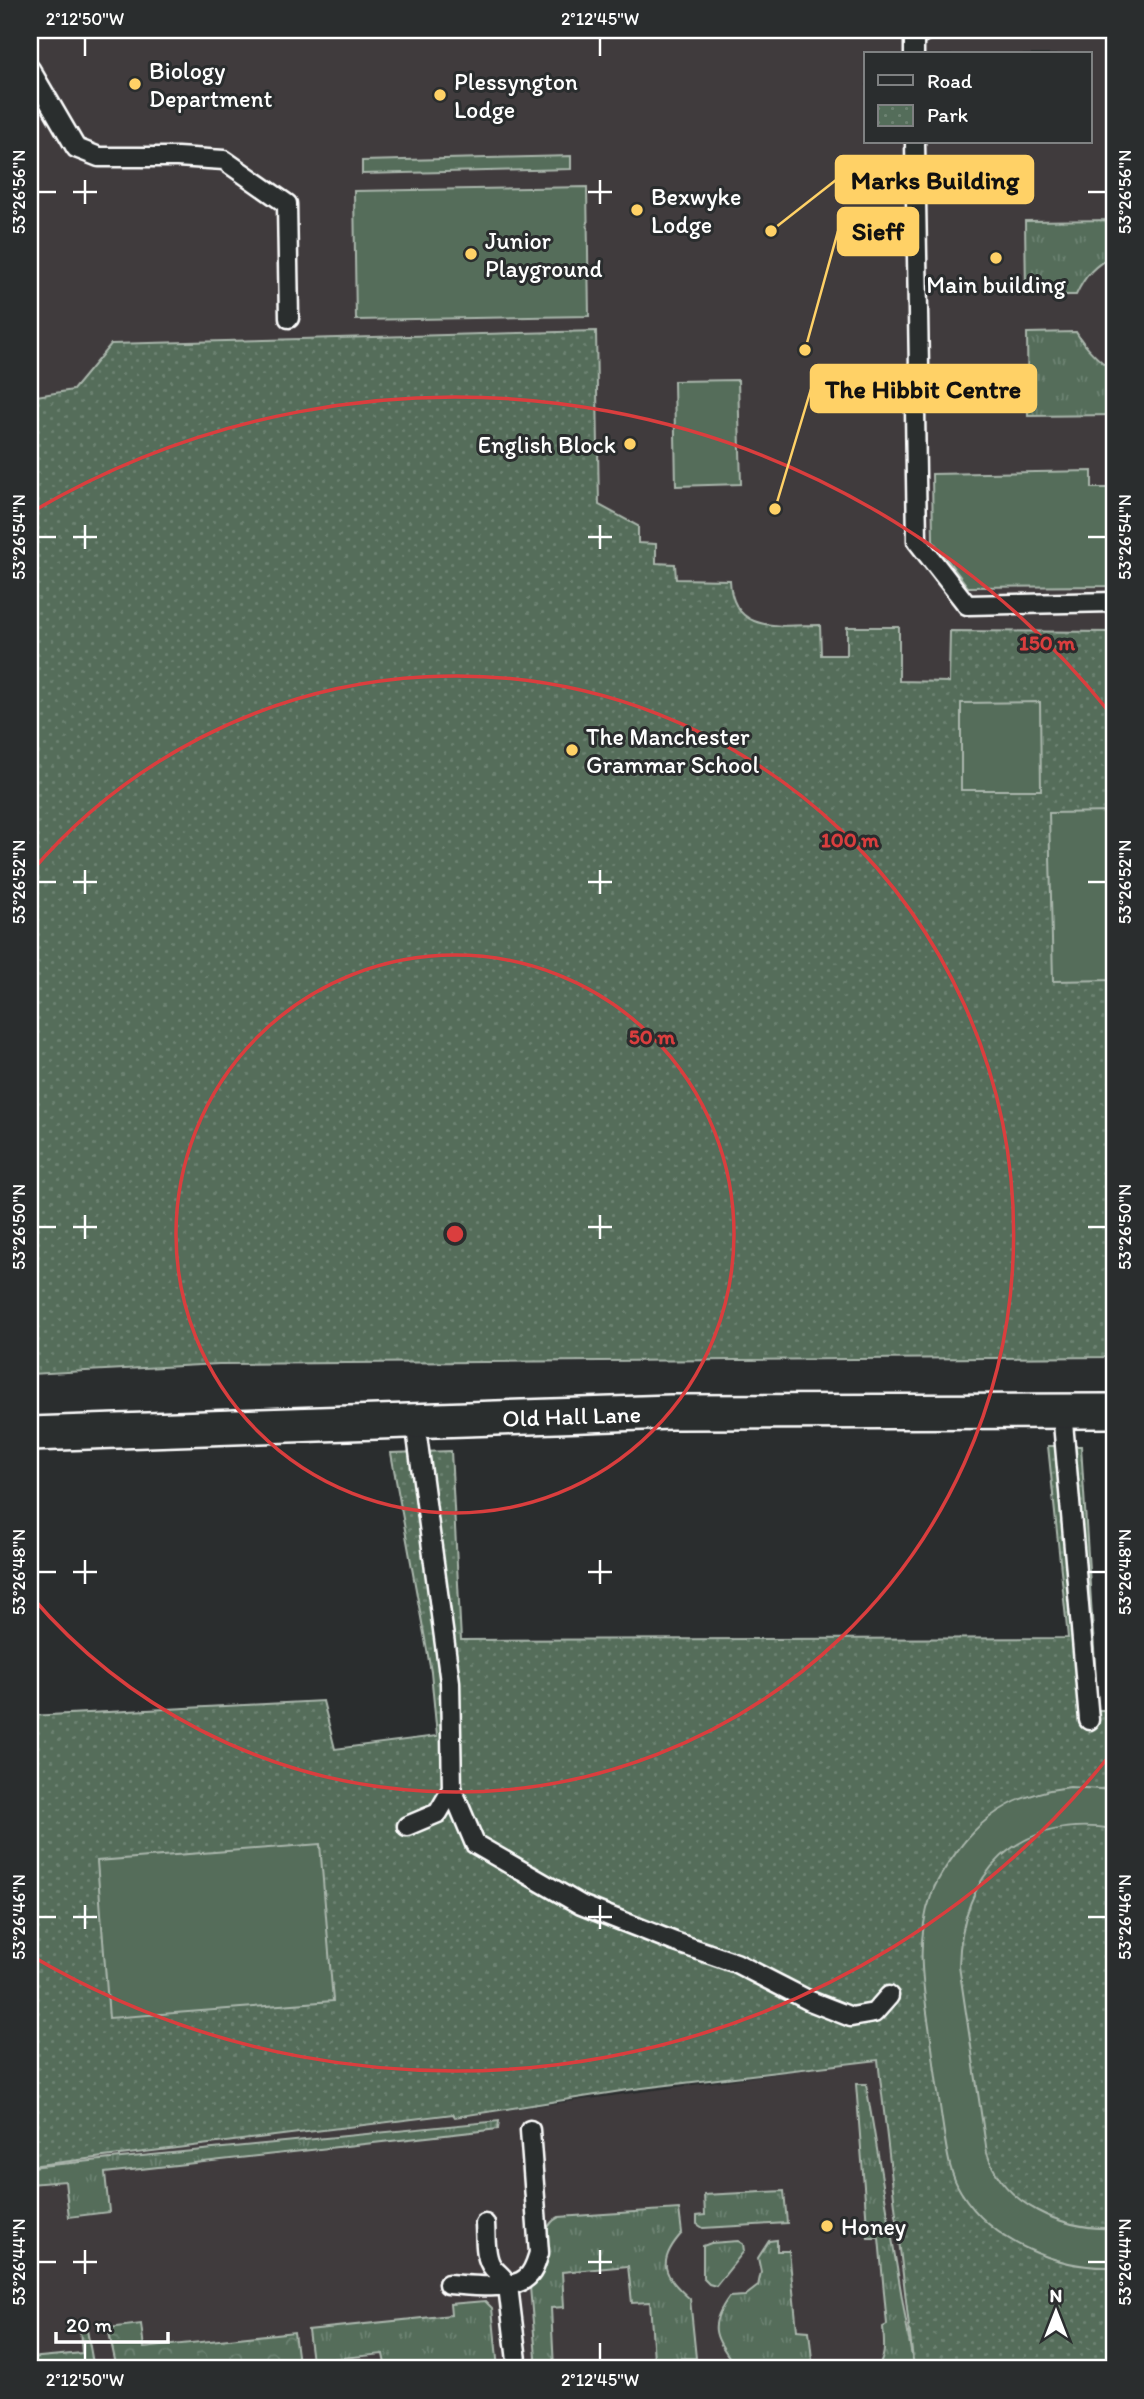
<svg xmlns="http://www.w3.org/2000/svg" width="1144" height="2399" viewBox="0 0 1144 2399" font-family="Itim,sans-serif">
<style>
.built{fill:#3f3b3c;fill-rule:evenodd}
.grass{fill:url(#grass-tufts);stroke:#aab6ac;stroke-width:2}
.forest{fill:url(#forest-crowns);stroke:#aab6ac;stroke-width:2}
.park{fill:url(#park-dots);stroke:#aab6ac;stroke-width:2}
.garden{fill:#546d5a;stroke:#aab6ac;stroke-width:2}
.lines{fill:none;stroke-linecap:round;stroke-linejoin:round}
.lane-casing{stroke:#fff;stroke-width:23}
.street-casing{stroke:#fff;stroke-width:38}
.lane{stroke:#2a2d2e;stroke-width:18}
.street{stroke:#2a2d2e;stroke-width:33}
.ticks{fill:none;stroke:#fff;stroke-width:2.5}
.ring{fill:none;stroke:#da3e3e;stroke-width:3.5}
.poi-dot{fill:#ffd166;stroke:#2a2d2e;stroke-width:2.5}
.labels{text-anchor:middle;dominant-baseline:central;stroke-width:6;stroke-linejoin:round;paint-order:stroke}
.poi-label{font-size:24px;fill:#fff;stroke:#2a2d2e;text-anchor:start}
.street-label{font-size:24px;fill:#fff;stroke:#2a2d2e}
.centre{fill:#da3e3e;stroke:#2a2d2e;stroke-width:3.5}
.ring-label{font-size:21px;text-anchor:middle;font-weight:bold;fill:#da3e3e;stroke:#2a2d2e;stroke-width:6;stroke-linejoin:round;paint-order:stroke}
.leader{fill:none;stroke:#ffd166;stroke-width:2.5}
.callout-dot{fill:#ffd166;stroke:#2a2d2e;stroke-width:2.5}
.callout{fill:#ffd166;stroke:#ffd166;stroke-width:2.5}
.callout-label{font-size:26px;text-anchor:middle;font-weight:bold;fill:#111}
.neatline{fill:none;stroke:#fff;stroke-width:2.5}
.ticks-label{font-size:18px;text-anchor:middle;fill:#fff}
</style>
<defs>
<pattern id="grass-tufts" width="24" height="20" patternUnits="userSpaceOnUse" patternTransform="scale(1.75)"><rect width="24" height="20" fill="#546d5a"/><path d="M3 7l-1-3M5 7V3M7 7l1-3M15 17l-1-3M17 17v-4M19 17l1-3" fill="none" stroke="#6e8373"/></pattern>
<pattern id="forest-crowns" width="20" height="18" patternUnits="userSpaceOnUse" patternTransform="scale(1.75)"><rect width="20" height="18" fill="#546d5a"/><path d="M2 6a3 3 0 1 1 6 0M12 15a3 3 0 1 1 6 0" fill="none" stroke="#6e8373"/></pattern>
<pattern id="park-dots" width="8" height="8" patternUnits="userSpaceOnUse" patternTransform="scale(1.75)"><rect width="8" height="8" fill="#546d5a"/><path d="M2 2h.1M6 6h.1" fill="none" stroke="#6e8373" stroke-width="1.8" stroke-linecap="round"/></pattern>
</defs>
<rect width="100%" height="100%" fill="#2a2d2e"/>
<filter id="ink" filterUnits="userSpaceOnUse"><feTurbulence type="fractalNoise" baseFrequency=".0143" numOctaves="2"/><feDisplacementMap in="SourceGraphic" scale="14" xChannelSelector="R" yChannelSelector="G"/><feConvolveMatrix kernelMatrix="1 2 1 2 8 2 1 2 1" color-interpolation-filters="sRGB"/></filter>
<g filter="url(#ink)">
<path class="built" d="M30 30H1114V1357L219 1364 30 1374ZM866 54H1090V142H866Z
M878 2060 914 2369H30V2166L454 2114 455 2117Z"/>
<path class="grass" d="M1114 220V255C1095 265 1085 275 1076 295H1026L1025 221Z
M1076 332C1086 349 1099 360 1114 372V415L1028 416 1027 333Z
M856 2084H866L914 2369H876C887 2358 884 2342 883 2327L887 2325 879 2238H868Z
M499 2121 498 2129 105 2173 109 2212 69 2217 65 2181 30 2184V2167Z
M784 2191 787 2223 703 2228 697 2224V2216L705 2215 704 2195Z
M679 2209 682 2233C656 2262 663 2275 690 2299L696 2358 654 2359 650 2302 632 2303 628 2266 562 2272 564 2307 551 2308 554 2369H537L530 2287 535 2274C566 2258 530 2232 559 2217Z
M777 2240V2251H789L797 2330 809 2331 813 2369H737C717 2338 705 2330 729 2297L745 2296 758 2286 761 2272 758 2258 769 2241Z
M738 2241 743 2244 744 2251 716 2286 709 2284 703 2278V2246L711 2243Z
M485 2301 492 2308 498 2369H386L383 2354 312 2361 308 2330 451 2315 450 2304Z"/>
<path class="forest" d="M141 2324 144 2348 294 2332 298 2363 236 2369H117L108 2328Z
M80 2330H87L94 2369H30V2358L82 2353Z"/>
<path class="park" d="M596 331 599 505 638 526V543L656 544V563L675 564 676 579 730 580C732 635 780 625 820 625L821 655H847V627H899V681L949 682 950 631 1114 632V1357L219 1364 30 1374V397L73 390 111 344Z
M1048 1446H1081L1098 1710H1114V2369H914L878 2060 634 2089 455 2117 453 2114 30 2166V1716L323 1701 335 1749 437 1736 431 1672 391 1453 451 1451 461 1640 1068 1638Z"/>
<path class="garden" d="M571 156V169L362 174V161Z
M587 187 589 316 356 320 354 191Z
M738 380 741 484 676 486 674 381Z
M1092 471V488H1114V586L968 587 933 541 932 474Z
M1040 702 1041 790H961V703Z
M1114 812V980L1053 981 1049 813Z
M1070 1787 1114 1790V1829C1018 1814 961 1872 959 1966L987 2153C1003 2205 1063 2230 1114 2228V2267C1057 2269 992 2242 961 2192 951 2176 948 2158 945 2140 940 2107 935 2073 931 2039 924 1992 914 1943 931 1896 936 1880 948 1864 958 1850 986 1811 1023 1792 1070 1787Z
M320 1844 333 2001 109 2018 97 1861Z"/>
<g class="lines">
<g class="lane-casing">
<path id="lane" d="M914 54V37L926 30
M30 69 76 148 99 157H177L224 160 287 204 289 318
M915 142 919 368 915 409 917 541 967 605 1114 602
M1062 1411 1089 1720
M415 1421 450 1682 452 1789 475 1844 581 1905 675 1942 736 1963 810 2001 851 2017 874 2013 889 1996
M407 1826 438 1813 452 1789
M485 2224C486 2237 484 2258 493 2268 499 2275 504 2277 508 2286L518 2369
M448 2284C467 2285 512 2291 526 2278 534 2272 536 2262 539 2253L530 2130"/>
</g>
<g class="street-casing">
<g id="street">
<path id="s1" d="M30 1434 671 1412 1114 1411"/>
</g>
</g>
<use href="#lane" class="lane"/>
<use href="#street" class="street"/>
</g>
</g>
<path class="ticks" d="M85 38V56M600 38V56M85 180V204M600 180V204M38 192H56M73 192H97M588 192H612M1088 192H1106M85 525V549M600 525V549M38 537H56M73 537H97M588 537H612M1088 537H1106M85 870V894M600 870V894M38 882H56M73 882H97M588 882H612M1088 882H1106M85 1215V1239M600 1215V1239M38 1227H56M73 1227H97M588 1227H612M1088 1227H1106M85 1560V1584M600 1560V1584M38 1572H56M73 1572H97M588 1572H612M1088 1572H1106M85 1905V1929M600 1905V1929M38 1917H56M73 1917H97M588 1917H612M1088 1917H1106M85 2250V2274M600 2250V2274M38 2262H56M73 2262H97M588 2262H612M1088 2262H1106M85 2343V2360M600 2343V2360"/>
<g class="ring">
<circle cx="455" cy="1234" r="279"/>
<path d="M31 872A558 558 0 1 1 31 1596"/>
<path d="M1110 1755A837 837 0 0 1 30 1955M30 513A837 837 0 0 1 1110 713"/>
</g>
<g class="poi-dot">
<circle cx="135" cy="84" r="7"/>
<circle cx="440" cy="95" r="7"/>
<circle cx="637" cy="210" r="7"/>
<circle cx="471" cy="254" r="7"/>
<circle cx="996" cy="258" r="7"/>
<circle cx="630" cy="444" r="7"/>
<circle cx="572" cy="750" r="7"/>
<circle cx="827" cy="2226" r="7"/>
</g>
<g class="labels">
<g class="poi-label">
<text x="149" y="70">Biology<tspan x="149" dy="28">Department</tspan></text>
<text x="454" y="81">Plessyngton<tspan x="454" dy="28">Lodge</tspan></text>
<text x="651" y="196">Bexwyke<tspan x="651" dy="28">Lodge</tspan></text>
<text x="485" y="240">Junior<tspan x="485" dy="28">Playground</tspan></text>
<text x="996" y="284" text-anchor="middle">Main building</text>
<text x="616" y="444" text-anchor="end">English Block</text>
<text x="586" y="736">The Manchester<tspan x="586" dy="28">Grammar School</tspan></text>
<text x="841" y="2226">Honey</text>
</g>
<g class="street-label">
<text stroke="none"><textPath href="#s1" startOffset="542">Old Hall Lane</textPath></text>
</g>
</g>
<circle cx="455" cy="1234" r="10" class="centre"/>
<g class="ring-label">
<text x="1047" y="650">150 m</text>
<text x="850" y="847">100 m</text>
<text x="652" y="1044">50 m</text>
</g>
<path class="leader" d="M771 231L836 180M805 350L838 231M775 509L811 389"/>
<g class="callout-dot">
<circle cx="771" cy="231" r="7"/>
<circle cx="805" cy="350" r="7"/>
<circle cx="775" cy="509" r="7"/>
</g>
<g class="callout">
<rect x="836" y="156" width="197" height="47" rx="7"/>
<rect x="838" y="208" width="80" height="47" rx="7"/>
<rect x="811" y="365" width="225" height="47" rx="7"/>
</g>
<g class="callout-label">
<text x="935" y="189">Marks Building</text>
<text x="878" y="240">Sieff</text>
<text x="923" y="398">The Hibbit Centre</text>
</g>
<rect width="1144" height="2399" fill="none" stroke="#2a2d2e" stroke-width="77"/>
<rect x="864" y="52" width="228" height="91" fill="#2a2d2e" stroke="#7f8182" stroke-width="2"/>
<rect x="878" y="75" width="35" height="10" fill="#2a2d2e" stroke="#7f8182" stroke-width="2"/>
<text x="927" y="88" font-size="21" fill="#ffffff">Road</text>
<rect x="878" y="105" width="35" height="21" fill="url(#park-dots)" stroke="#7f8182" stroke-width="2"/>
<text x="927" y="122" font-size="21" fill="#ffffff">Park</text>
<g transform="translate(1056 2312)" stroke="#2a2d2e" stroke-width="5" paint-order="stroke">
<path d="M0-5L12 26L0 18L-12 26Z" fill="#ffffff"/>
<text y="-10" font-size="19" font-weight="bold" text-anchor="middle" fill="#ffffff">N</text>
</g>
<path d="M56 2332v10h112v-10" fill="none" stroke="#ffffff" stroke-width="3.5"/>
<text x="66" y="2332" font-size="21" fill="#ffffff" stroke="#2a2d2e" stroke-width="5" paint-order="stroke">20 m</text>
<rect x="38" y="38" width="1068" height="2322" class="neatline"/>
<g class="ticks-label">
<text x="85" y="25">2°12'50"W</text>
<text x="600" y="25">2°12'45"W</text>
<text transform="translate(19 192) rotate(-90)" y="6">53°26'56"N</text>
<text transform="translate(1125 192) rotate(-90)" y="6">53°26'56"N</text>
<text transform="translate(19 537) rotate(-90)" y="6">53°26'54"N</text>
<text transform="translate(1125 537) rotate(-90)" y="6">53°26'54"N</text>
<text transform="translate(19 882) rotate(-90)" y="6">53°26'52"N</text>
<text transform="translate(1125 882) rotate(-90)" y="6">53°26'52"N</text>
<text transform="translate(19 1227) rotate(-90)" y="6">53°26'50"N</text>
<text transform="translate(1125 1227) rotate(-90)" y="6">53°26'50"N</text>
<text transform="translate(19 1572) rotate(-90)" y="6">53°26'48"N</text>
<text transform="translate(1125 1572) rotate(-90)" y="6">53°26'48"N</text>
<text transform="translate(19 1917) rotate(-90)" y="6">53°26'46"N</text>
<text transform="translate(1125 1917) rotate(-90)" y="6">53°26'46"N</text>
<text transform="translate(19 2262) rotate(-90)" y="6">53°26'44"N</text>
<text transform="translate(1125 2262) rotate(-90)" y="6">53°26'44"N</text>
<text x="85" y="2386">2°12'50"W</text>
<text x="600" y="2386">2°12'45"W</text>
</g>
</svg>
